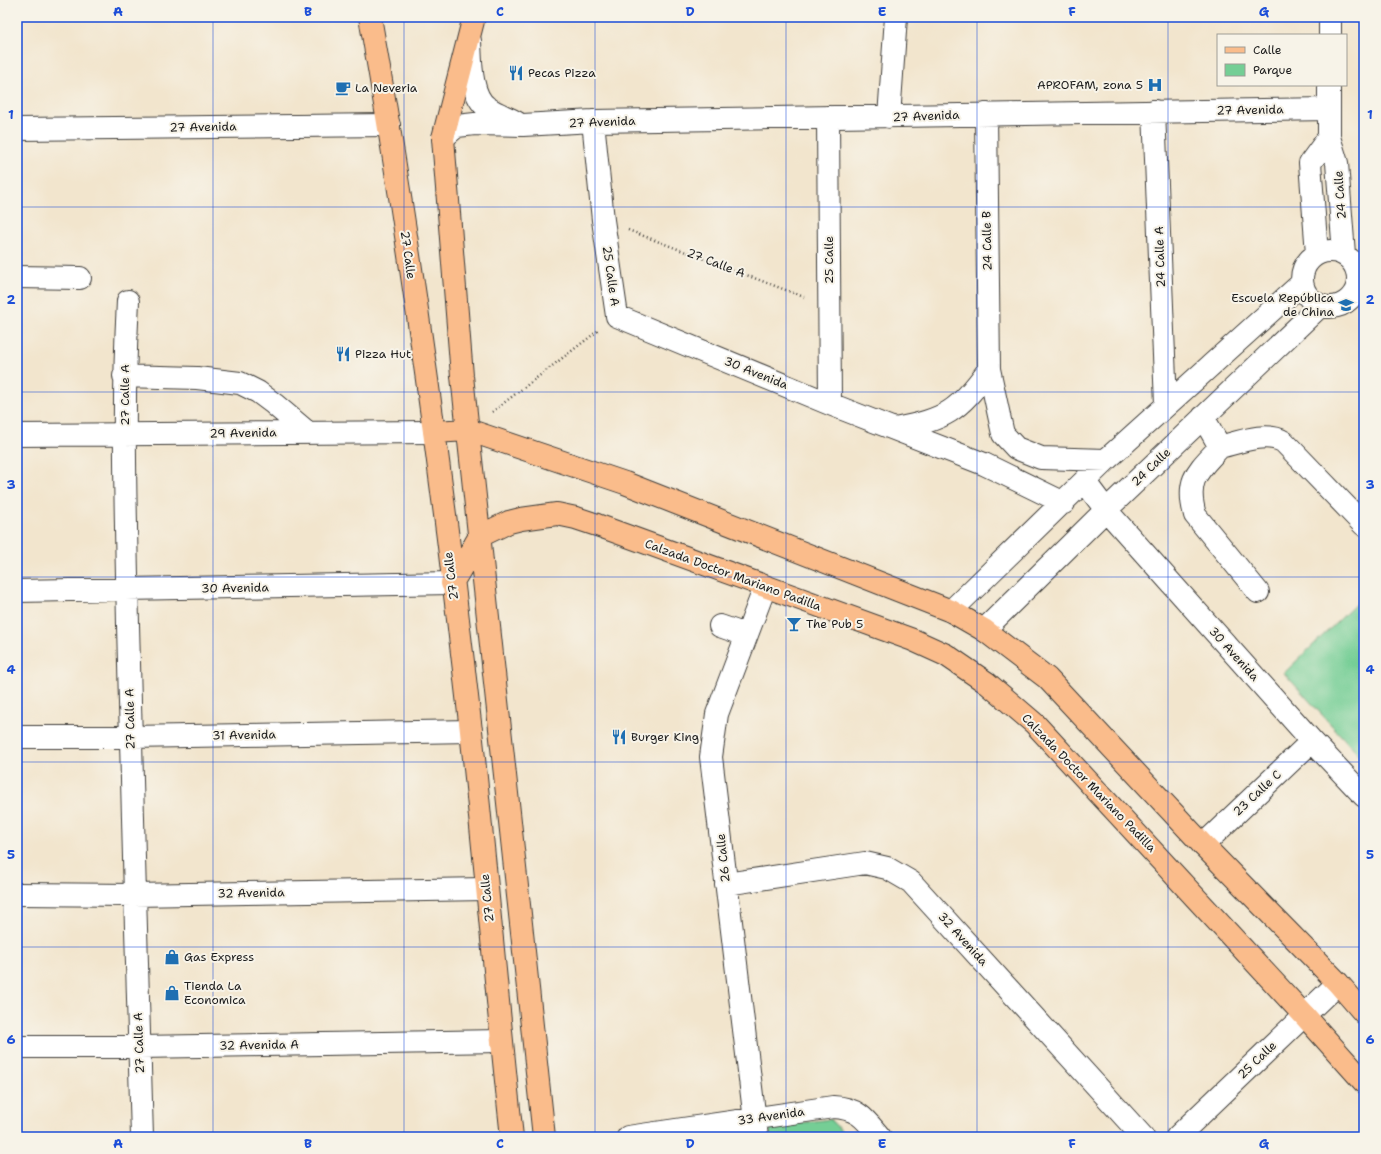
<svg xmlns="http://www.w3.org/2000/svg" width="1381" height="1154" viewBox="0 0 1381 1154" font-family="'Shantell Sans',sans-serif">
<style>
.green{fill:#74ce95;stroke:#487558}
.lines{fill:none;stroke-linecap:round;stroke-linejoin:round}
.minor-casing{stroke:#3c3a37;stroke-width:24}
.major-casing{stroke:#3c3a37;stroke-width:24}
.path{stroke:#3c3a37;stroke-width:2.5;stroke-dasharray:1 3;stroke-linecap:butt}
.minor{stroke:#fff;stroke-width:22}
.major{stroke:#fabc8b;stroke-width:22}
.grid{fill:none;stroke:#1d4ed8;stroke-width:1;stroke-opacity:0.55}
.labels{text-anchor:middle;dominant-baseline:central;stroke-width:4;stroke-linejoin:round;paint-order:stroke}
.poi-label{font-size:12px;fill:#1c1c1c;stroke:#f7f3e8;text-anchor:start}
.street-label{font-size:12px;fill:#1c1c1c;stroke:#f7f3e8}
.neatline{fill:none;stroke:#1d4ed8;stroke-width:1.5}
.grid-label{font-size:13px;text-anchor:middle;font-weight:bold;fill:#1d4ed8}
</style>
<rect width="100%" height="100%" fill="#f7f3e8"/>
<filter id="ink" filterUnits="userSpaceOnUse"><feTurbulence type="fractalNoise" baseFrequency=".025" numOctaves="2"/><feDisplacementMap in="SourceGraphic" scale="8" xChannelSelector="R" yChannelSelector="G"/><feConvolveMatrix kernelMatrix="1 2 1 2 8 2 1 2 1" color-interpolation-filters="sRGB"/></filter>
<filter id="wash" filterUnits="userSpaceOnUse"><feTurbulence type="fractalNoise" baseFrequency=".012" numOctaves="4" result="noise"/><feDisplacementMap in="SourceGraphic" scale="16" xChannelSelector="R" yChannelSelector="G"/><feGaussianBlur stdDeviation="0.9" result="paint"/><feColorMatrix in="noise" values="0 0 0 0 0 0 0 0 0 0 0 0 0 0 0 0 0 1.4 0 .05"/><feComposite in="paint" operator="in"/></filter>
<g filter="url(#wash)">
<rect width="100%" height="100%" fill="#f2e5cd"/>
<path class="green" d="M1364 596V761L1284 673Z
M830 1119 847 1137H770L769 1127Z"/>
</g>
<g filter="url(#ink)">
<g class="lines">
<g class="minor-casing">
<path id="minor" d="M1330 35V17
M470 41C471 60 470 97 488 108 497 114 507 117 516 122
M1329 85V137L1337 163 1344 254
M1154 111 1166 404
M986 114 989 369 1003 434 1016 448 1041 458 1106 460
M828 117 830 404
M889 117 896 17
M593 121 603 220 617 316 830 404 984 464 1064 503
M17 129 389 125
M443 138 457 126 475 124 523 125 593 121 1329 109
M1302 279a28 28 0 1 1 56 0a28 28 0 1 1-56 0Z
M1317 254 1310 163 1329 137
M17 277 80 278
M128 301C122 409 126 517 128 625 132 796 137 966 142 1137
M124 376 197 378 240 383 258 392 274 404 307 432
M1203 417 1220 447C1239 442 1267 431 1284 442L1364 525
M895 429C946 419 958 412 989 369
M17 435 434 432
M1220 447C1198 471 1185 479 1195 515L1258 592
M1085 482 1106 510 1312 741 1364 796
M17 591 452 583
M951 611 1106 460 1302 283
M720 626 746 635
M984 630 1106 510 1320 306
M17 737H130L471 731
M1203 845 1312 741
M726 884 865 863 887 868 911 882 1143 1137
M17 894 134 895 486 889
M17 1047H139L501 1041
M628 1137 833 1107C858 1108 865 1119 880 1137
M757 1137 711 757 717 714 765 587
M1177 1137 1338 983"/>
</g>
<g class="major-casing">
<path id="major" d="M370 17C412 253 444 492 471 731 486 866 497 1002 512 1137
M474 17 443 138 462 376 544 1137
M434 432 468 430 625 483 951 611 984 630 1047 678 1203 845 1338 983 1364 1013
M452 583 480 536 509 522 521 519 557 514 576 518 597 525 913 640 946 655 987 683 1035 724 1304 1015 1364 1082"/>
</g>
<path class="path" d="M628 230 804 297
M492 412 599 330"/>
<use href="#minor" class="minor"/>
<use href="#major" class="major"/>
</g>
</g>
<path class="grid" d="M213 17V1137M404 17V1137M595 17V1137M786 17V1137M977 17V1137M1168 17V1137M17 207H1364M17 392H1364M17 577H1364M17 762H1364M17 947H1364"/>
<defs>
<g id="restaurant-bare" transform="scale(1.2)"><path d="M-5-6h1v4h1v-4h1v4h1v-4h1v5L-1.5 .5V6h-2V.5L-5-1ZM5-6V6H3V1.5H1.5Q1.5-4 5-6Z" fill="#1f6fb2" stroke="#f7f3e8" stroke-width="2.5" paint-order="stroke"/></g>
<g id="hospital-bare" transform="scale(1.2)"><path d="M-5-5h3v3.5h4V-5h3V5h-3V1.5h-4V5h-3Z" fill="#1f6fb2" stroke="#f7f3e8" stroke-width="2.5" paint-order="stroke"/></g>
<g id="cafe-bare" transform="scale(1.2)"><path d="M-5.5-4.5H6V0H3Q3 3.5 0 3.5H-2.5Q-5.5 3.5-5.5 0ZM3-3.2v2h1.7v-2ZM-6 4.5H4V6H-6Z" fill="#1f6fb2" stroke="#f7f3e8" stroke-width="2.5" paint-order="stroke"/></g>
<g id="school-bare" transform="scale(1.2)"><path d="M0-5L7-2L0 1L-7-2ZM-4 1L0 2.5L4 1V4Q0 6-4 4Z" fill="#1f6fb2" stroke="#f7f3e8" stroke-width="2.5" paint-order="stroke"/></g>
<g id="bar-bare" transform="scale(1.2)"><path d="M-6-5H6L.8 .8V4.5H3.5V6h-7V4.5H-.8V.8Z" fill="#1f6fb2" stroke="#f7f3e8" stroke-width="2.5" paint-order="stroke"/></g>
<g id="shop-bare" transform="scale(1.2)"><path d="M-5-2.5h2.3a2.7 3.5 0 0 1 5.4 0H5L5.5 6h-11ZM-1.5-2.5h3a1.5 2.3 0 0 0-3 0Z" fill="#1f6fb2" stroke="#f7f3e8" stroke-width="2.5" paint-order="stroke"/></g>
</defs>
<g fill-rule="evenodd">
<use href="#restaurant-bare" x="516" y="73"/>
<use href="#hospital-bare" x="1155" y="85"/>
<use href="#cafe-bare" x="343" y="88"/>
<use href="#school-bare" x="1346" y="305"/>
<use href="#restaurant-bare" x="343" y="354"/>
<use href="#bar-bare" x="794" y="624"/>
<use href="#restaurant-bare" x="619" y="737"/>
<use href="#shop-bare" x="172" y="957"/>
<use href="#shop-bare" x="172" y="993"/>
</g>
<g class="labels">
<g class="poi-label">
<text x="528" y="73">Pecas Pizza</text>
<text x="1143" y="85" text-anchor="end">APROFAM, zona 5</text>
<text x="355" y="88">La Neveria</text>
<text x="1334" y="298" text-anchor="end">Escuela República<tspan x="1334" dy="14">de China</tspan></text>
<text x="355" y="354">Pizza Hut</text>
<text x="806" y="624">The Pub 5</text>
<text x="631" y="737">Burger King</text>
<text x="184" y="957">Gas Express</text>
<text x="184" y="986">Tienda La<tspan x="184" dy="14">Economica</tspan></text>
</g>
<g class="street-label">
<text transform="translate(1250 110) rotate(-1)">27 Avenida</text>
<text transform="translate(926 116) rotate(-2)">27 Avenida</text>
<text transform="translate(602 122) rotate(-2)">27 Avenida</text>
<text transform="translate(203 127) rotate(-1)">27 Avenida</text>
<text transform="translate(1340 195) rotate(-94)">24 Calle</text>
<text transform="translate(987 241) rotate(-91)">24 Calle B</text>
<text transform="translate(408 255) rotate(82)">27 Calle</text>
<text transform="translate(1160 257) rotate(-92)">24 Calle A</text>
<text transform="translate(829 260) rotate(-90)">25 Calle</text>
<text transform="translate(716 263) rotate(21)">27 Calle A</text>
<text transform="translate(611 276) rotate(82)">25 Calle A</text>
<text transform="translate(756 373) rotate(22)">30 Avenida</text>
<text transform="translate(125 395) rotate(-90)">27 Calle A</text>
<text transform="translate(243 433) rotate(-1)">29 Avenida</text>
<text transform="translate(1151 467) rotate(-44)">24 Calle</text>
<text transform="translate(733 575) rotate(20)">Calzada Doctor Mariano Padilla</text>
<text transform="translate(451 576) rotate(-97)">27 Calle</text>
<text transform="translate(235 588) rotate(-1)">30 Avenida</text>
<text transform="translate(1234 654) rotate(48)">30 Avenida</text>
<text transform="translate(130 719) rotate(-91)">27 Calle A</text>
<text transform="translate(244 735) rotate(-1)">31 Avenida</text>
<text transform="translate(1089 783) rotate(46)">Calzada Doctor Mariano Padilla</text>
<text transform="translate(1257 793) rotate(-43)">23 Calle C</text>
<text transform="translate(723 858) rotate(-96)">26 Calle</text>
<text transform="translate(251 893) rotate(-1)">32 Avenida</text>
<text transform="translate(487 898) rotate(-96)">27 Calle</text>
<text transform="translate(963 939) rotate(48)">32 Avenida</text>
<text transform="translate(139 1043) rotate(-92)">27 Calle A</text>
<text transform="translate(259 1045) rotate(-1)">32 Avenida A</text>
<text transform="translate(1257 1060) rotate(-44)">25 Calle</text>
<text transform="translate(771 1116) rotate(-8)">33 Avenida</text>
</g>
</g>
<rect width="1381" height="1154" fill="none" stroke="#f7f3e8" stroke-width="44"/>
<rect x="1217" y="34" width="130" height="52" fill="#f7f3e8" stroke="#9f9d96"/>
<rect x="1225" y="47" width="20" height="6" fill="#fabc8b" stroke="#9f9d96"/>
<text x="1253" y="54" font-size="12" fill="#1c1c1c">Calle</text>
<rect x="1225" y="64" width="20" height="12" fill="#74ce95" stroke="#9f9d96"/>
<text x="1253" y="74" font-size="12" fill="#1c1c1c">Parque</text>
<rect x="22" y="22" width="1337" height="1110" class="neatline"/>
<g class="grid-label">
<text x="118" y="16">A</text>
<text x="308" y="16">B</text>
<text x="500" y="16">C</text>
<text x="690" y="16">D</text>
<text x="882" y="16">E</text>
<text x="1072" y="16">F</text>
<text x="1264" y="16">G</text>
<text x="11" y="119">1</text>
<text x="1370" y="119">1</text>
<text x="11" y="304">2</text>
<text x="1370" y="304">2</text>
<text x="11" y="489">3</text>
<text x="1370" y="489">3</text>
<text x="11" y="674">4</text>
<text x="1370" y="674">4</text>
<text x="11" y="859">5</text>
<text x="1370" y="859">5</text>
<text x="11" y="1044">6</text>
<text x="1370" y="1044">6</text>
<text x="118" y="1148">A</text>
<text x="308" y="1148">B</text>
<text x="500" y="1148">C</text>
<text x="690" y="1148">D</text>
<text x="882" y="1148">E</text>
<text x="1072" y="1148">F</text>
<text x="1264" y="1148">G</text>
</g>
</svg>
